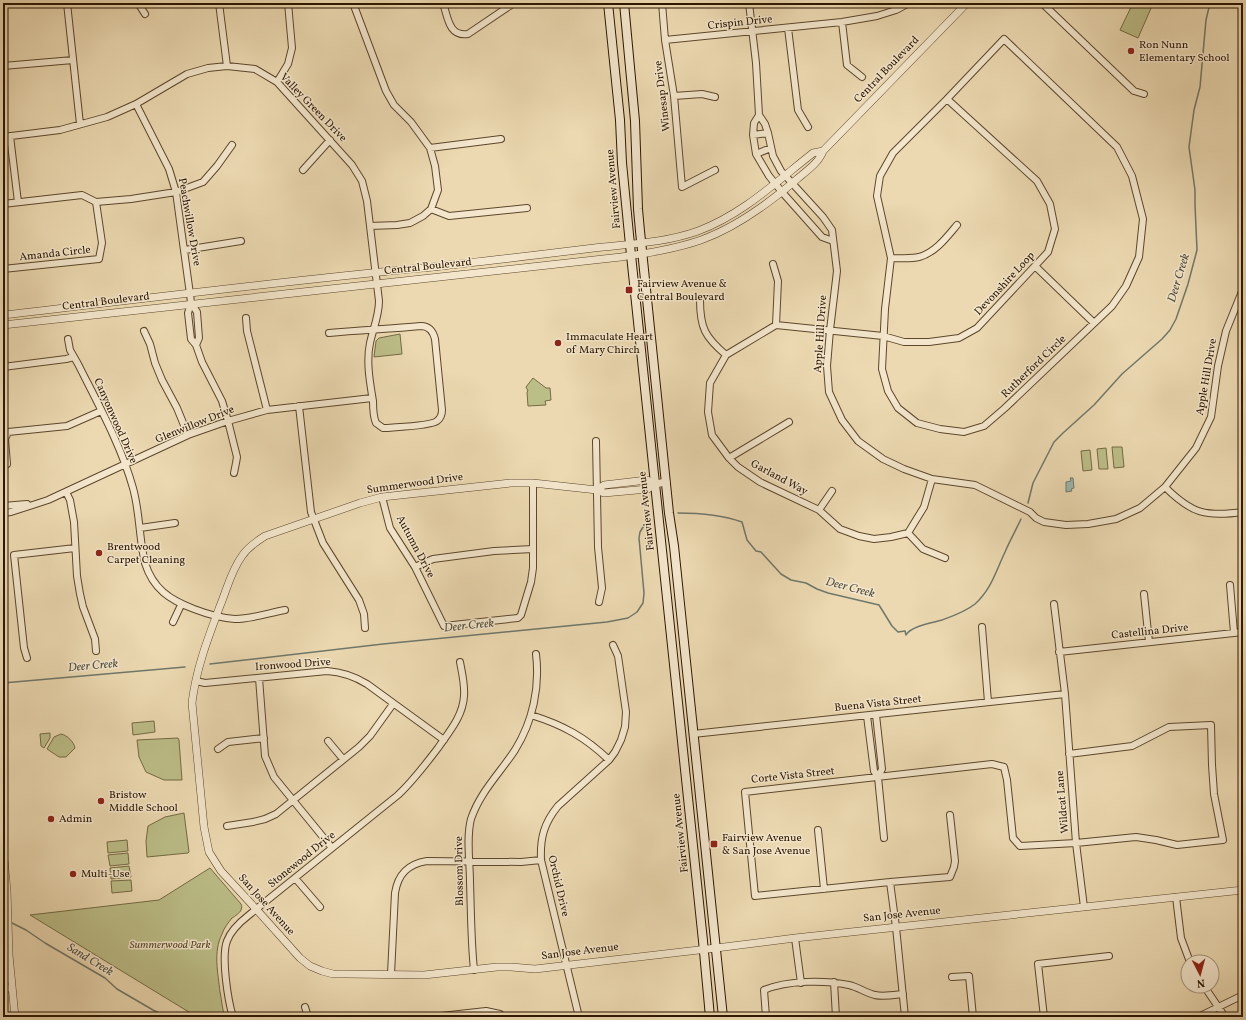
<svg xmlns="http://www.w3.org/2000/svg" width="1246" height="1020" viewBox="0 0 1246 1020" font-family="Vollkorn,serif">
<style>
.green{fill:#bcbe88;stroke:#746a44}
.water{fill:#9ab9b3;stroke:#6e786b}
.lines{fill:none;stroke-linecap:round;stroke-linejoin:round}
.stream{stroke:#6e786b;stroke-width:1.5}
.minor-casing{stroke:#5c472c;stroke-width:8}
.tertiary-casing{stroke:#5c472c;stroke-width:8}
.secondary-casing{stroke:#2c1600;stroke-width:10}
.minor{stroke:#f3e6cc;stroke-width:6}
.tertiary{stroke:#f3e6cc;stroke-width:7}
.secondary{stroke:#f3e6cc;stroke-width:8}
.poi-dot{fill:#8f2418;stroke:#f3e6cc;stroke-width:1.5}
.labels{text-anchor:middle;dominant-baseline:central;stroke-width:3;stroke-linejoin:round;paint-order:stroke}
.street-label{font-size:11px;fill:#2c1600;stroke:#f3e6cc}
.poi-label{font-size:11px;fill:#2c1600;stroke:#f3e6cc;text-anchor:start}
.park-label{font-size:11px;font-style:italic;fill:#574829;stroke:#f3e6cc}
.water-label{font-size:12px;font-style:italic;fill:#524f3f;stroke:#f3e6cc}
</style>
<rect width="100%" height="100%" fill="#ecd9b1"/>
<filter id="stains"><feTurbulence type="fractalNoise" baseFrequency=".005" numOctaves="4"/><feColorMatrix values="0 0 0 0 .2 0 0 0 0 .09 0 0 0 0 .02 0 0 0 .5 -.17"/></filter>
<radialGradient id="worn" r=".72"><stop offset=".6" stop-color="#630" stop-opacity="0"/><stop offset="1" stop-color="#630" stop-opacity=".3"/></radialGradient>
<path class="green" d="M1133 3H1145L1152 6 1138 38 1120 30Z
M400 334 402 354 374 357 376 341 379 338Z
M533 378 546 388H550L551 400 545 401 546 405 528 406 527 392 528 391 526 387Z
M1112 447H1122L1124 467 1114 468Z
M1106 448 1108 469H1099L1097 449Z
M1090 450 1092 470 1083 471 1081 451Z
M154 721 155 732 133 735 132 723Z
M50 733V738L44 748 41 746 40 734Z
M61 734C67 735 74 742 75 748L66 757H59L47 749 54 737Z
M178 738 179 740 182 780H164L146 772 139 757 137 740Z
M184 813 189 852 188 853 147 857 146 841 148 826 165 817Z
M127 840 128 851 108 853 107 842Z
M128 853 129 864 110 866 108 855Z
M129 866 131 877 111 879 110 868Z
M210 868 241 904C242 906 242 907 241 910 240 913 235 916 232 918 228 923 224 928 222 934 213 952 218 973 220 992 222 1001 222 1009 225 1017H197L30 915 159 900Z
M131 880 132 891 112 893 111 881Z"/>
<path class="water" d="M1070 478H1073L1074 488 1071 489 1072 491 1066 492V482L1071 481Z"/>
<g class="lines">
<path class="stream" d="M1028 503 1033 483 1054 442 1063 433 1094 405 1122 374 1162 339 1170 330 1176 319 1188 284 1197 250 1195 205V190L1189 147 1194 110 1200 87 1206 20 1210 3
M678 513C699 513 722 515 742 522L747 540 756 551 761 552 781 574 791 580 806 583 817 589 828 593 879 605 892 626 898 632 905 631 906 635C911 626 932 623 942 620 953 616 965 612 975 604 991 590 996 571 1005 552 1010 540 1016 530 1021 519
M210 664 383 644 607 622 628 618 637 612 643 603 644 593 639 538 640 532 645 524
M3 683 185 667
M10 922 26 930 45 943 105 978 117 989 153 1010 167 1017"/>
<g class="minor-casing">
<path id="minor" d="M67 3 80 124
M138 3 145 14
M219 3 227 66
M353 3 386 91 394 105 411 122 430 148 435 166 438 190 431 209 423 216 410 223 397 225 370 226
M443 3C448 18 449 37 468 34L514 3
M662 3 665 40 674 96 682 187 715 170
M749 3 756 63 759 115 765 124 768 133 773 156 781 171 823 217 832 230 837 271 830 330 827 366 829 392 842 420 858 441 883 459 904 469 932 479 975 485 1030 512 1036 518 1044 522 1066 525 1088 524 1116 519 1140 508 1165 487 1196 448 1211 417 1218 366 1226 331 1243 289
M1042 3 1134 91 1144 94
M842 22 847 65 862 77
M788 28 798 110 808 127
M1004 39 1117 147 1132 176 1143 219 1139 257 1126 286 1112 306 1005 408 984 426 964 432 940 429 917 423 898 408 888 391 882 369 885 309 891 258 877 196 880 176 893 153 947 99Z
M665 40 842 22 877 16 896 10 909 3
M3 66 73 60
M277 82 288 64 292 48 288 3
M674 96 702 94 715 97
M136 104 169 169 176 192 190 294 191 303 188 313 191 339 196 345 202 362 222 401 228 421 237 457 236 463 234 473
M759 115 754 123 753 135 756 154 769 176 782 192 822 237 833 241
M753 135 768 133
M10 136 18 202
M3 137 60 130 107 117 136 104 187 74 208 68 227 66 255 69 277 82 352 165 362 181 367 201 379 301C379 316 373 329 370 343 366 362 370 383 373 401 373 408 373 416 376 423L383 428H387C397 427 431 426 437 421 441 418 442 414 442 410L435 339C433 331 429 326 421 326 390 329 360 330 329 333
M430 148 501 139
M756 154 771 148
M303 170 330 140
M3 204 82 195 96 202 131 199 176 192 203 182 217 166 232 145
M431 209 449 216 527 208
M185 250 241 241
M891 258C901 258 911 259 919 257 935 253 947 237 957 225
M773 264 778 281 776 325
M1035 266 1094 323
M3 269 99 259 102 243 96 202
M700 300C700 328 705 337 726 355
M191 303 197 312 199 338 196 345
M246 318 247 331 267 410
M144 331 150 344 155 363 162 380 177 408 188 435
M68 339 70 350 78 364C98 404 121 445 133 488 140 513 139 539 145 563 153 589 170 600 194 609 207 614 220 618 235 619 251 619 269 613 285 610
M3 367 66 359 74 357
M299 406 311 512 323 543 359 600 364 614 365 628
M596 441 598 547 602 588 599 602
M729 458 789 422
M7 464 5 439 8 432 67 426 101 411
M932 479 924 507 908 533 891 537 874 539 859 536 840 529 819 510 760 482 738 467 729 458 712 435 708 412 710 383 726 355 776 325 883 336 904 342H929L959 338 977 328 1048 252 1055 229 1050 204 1037 181 947 99
M1165 487C1192 514 1206 517 1243 512
M66 492 70 500 74 522 77 576 80 594 83 607 95 639 96 651
M382 497 390 528 415 567 444 626 518 618 521 615 531 582 533 568V483
M3 506 27 504
M819 510 832 491
M3 513 11 512 48 500 188 435 228 421 267 410 372 398
M140 528 175 523
M908 533 923 549 945 558
M415 567 433 559 494 551 533 549
M1230 585 1234 633
M1144 594 1149 642
M1054 604 1065 694 1076 843 1084 907
M173 622 181 605
M982 627 988 702
M1059 652 1243 632
M27 658 24 648 14 555 75 548
M259 678 265 756 274 777 332 848
M196 681 205 683 327 671C342 672 354 676 367 684L444 740
M531 715C563 725 585 737 609 760
M876 715 882 769 878 777 884 838
M867 716 874 771 878 777
M693 734 1065 694
M328 741 343 759
M218 749 228 742 264 738
M950 815 955 861 954 867 950 877 890 882 755 896 745 792 992 764 1004 767 1007 780 1013 838 1020 846 1076 843 1136 837 1156 840 1177 845 1223 840 1214 794 1212 765 1211 725 1169 727 1132 746 1069 754
M227 826 253 822 265 819 276 814 359 747 370 736 393 704
M818 830 824 889
M295 878 320 907
M890 882 896 927 905 1017
M1176 897 1181 938 1190 962
M795 938 801 983
M474 970C471 941 471 911 470 882 470 862 466 838 471 819 480 792 500 773 515 750 533 721 540 687 536 654
M391 974 395 893C398 874 408 864 427 861L521 862 541 860
M952 977 969 976 973 1017
M834 982 836 1017
M1204 986 1225 1017
M3 989 12 988
M305 1007 308 1017
M1181 1016 1198 1017 1243 995
M233 1017C228 1001 221 957 227 941 231 930 240 922 249 915L398 795C413 781 425 765 438 748 449 732 463 716 464 696 465 685 462 673 460 662
M432 1017 486 1011 500 1014
M579 1017 541 860C540 838 544 823 558 806L609 760 615 752 621 740 625 727 626 712 618 656 613 645
M766 1017 764 990C788 980 825 980 849 985 858 987 866 993 875 995 883 997 894 995 903 994
M1044 1017 1038 964 1109 956"/>
</g>
<g class="tertiary-casing">
<path id="tertiary" d="M3 315C143 299 282 281 422 268 480 262 537 255 594 248 629 244 664 243 698 231 743 214 776 182 813 153L823 151
M3 325 621 257C648 253 675 249 701 240 737 227 768 204 796 180 805 172 819 163 823 151L967 3
M655 484 648 489 604 493 597 490 533 483H511L382 497 360 503 265 536C257 541 248 547 242 556 231 571 227 589 220 606 208 638 196 669 192 703L204 827 209 852 221 871 256 909 300 958 310 966 322 971 333 974H347L424 975 497 967H511L535 969 716 948 795 938 1243 890
M597 490 604 485 647 480 655 484 666 482
M3 848 7 891 9 955 15 1017"/>
</g>
<g class="secondary-casing">
<path id="secondary" d="M608 3 620 120 622 163 631 255 703 941 710 1017
M624 3 635 121 638 209 640 231 669 513 674 546 680 604 723 1017"/>
</g>
<use href="#minor" class="minor"/>
<use href="#tertiary" class="tertiary"/>
<use href="#secondary" class="secondary"/>
</g>
<g class="poi-dot">
<circle cx="1131" cy="51" r="4"/>
<rect x="625" y="286" width="8" height="8" rx="2"/>
<circle cx="558" cy="343" r="4"/>
<circle cx="99" cy="553" r="4"/>
<circle cx="101" cy="801" r="4"/>
<circle cx="51" cy="819" r="4"/>
<rect x="710" y="840" width="8" height="8" rx="2"/>
<circle cx="73" cy="874" r="4"/>
</g>
<g class="labels">
<g class="street-label">
<text transform="translate(740 23) rotate(-6)">Crispin Drive</text>
<text transform="translate(887 70) rotate(-46)">Central Boulevard</text>
<text transform="translate(663 96) rotate(-97)">Winesap Drive</text>
<text transform="translate(313 108) rotate(46)">Valley Green Drive</text>
<text transform="translate(614 189) rotate(-95)">Fairview Avenue</text>
<text transform="translate(189 222) rotate(80)">Peachwillow Drive</text>
<text transform="translate(55 254) rotate(-6)">Amanda Circle</text>
<text transform="translate(428 267) rotate(-6)">Central Boulevard</text>
<text transform="translate(1005 284) rotate(-47)">Devonshire Loop</text>
<text transform="translate(106 302) rotate(-7)">Central Boulevard</text>
<text transform="translate(821 334) rotate(-86)">Apple Hill Drive</text>
<text transform="translate(1034 367) rotate(-44)">Rutherford Circle</text>
<text transform="translate(1207 377) rotate(-80)">Apple Hill Drive</text>
<text transform="translate(115 421) rotate(66)">Canyonwood Drive</text>
<text transform="translate(195 425) rotate(-22)">Glenwillow Drive</text>
<text transform="translate(779 478) rotate(28)">Garland Way</text>
<text transform="translate(415 484) rotate(-8)">Summerwood Drive</text>
<text transform="translate(647 511) rotate(-96)">Fairview Avenue</text>
<text transform="translate(415 547) rotate(62)">Autumn Drive</text>
<text transform="translate(1150 632) rotate(-6)">Castellina Drive</text>
<text transform="translate(293 665) rotate(-4)">Ironwood Drive</text>
<text transform="translate(878 704) rotate(-6)">Buena Vista Street</text>
<text transform="translate(793 776) rotate(-6)">Corte Vista Street</text>
<text transform="translate(1063 802) rotate(-95)">Wildcat Lane</text>
<text transform="translate(681 833) rotate(-96)">Fairview Avenue</text>
<text transform="translate(302 860) rotate(-39)">Stonewood Drive</text>
<text transform="translate(460 871) rotate(-91)">Blossom Drive</text>
<text transform="translate(558 886) rotate(77)">Orchid Drive</text>
<text transform="translate(266 905) rotate(48)">San Jose Avenue</text>
<text transform="translate(902 915) rotate(-6)">San Jose Avenue</text>
<text transform="translate(580 952) rotate(-7)">San Jose Avenue</text>
</g>
<g class="poi-label">
<text x="1139" y="45">Ron Nunn<tspan x="1139" dy="13">Elementary School</tspan></text>
<text x="637" y="284">Fairview Avenue &amp;<tspan x="637" dy="13">Central Boulevard</tspan></text>
<text x="566" y="337">Immaculate Heart<tspan x="566" dy="13">of Mary Chirch</tspan></text>
<text x="107" y="547">Brentwood<tspan x="107" dy="13">Carpet Cleaning</tspan></text>
<text x="109" y="795">Bristow<tspan x="109" dy="13">Middle School</tspan></text>
<text x="59" y="819">Admin</text>
<text x="722" y="838">Fairview Avenue<tspan x="722" dy="13">&amp; San Jose Avenue</tspan></text>
<text x="81" y="874">Multi-Use</text>
</g>
<g class="park-label">
<text x="170" y="945">Summerwood Park</text>
</g>
<g class="water-label">
<text transform="translate(1179 278) rotate(-73)">Deer Creek</text>
<text transform="translate(850 588) rotate(15)">Deer Creek</text>
<text transform="translate(469 626) rotate(-6)">Deer Creek</text>
<text transform="translate(93 666) rotate(-5)">Deer Creek</text>
<text transform="translate(90 960) rotate(31)">Sand Creek</text>
</g>
</g>
<rect width="1246" height="1020" fill="none" stroke="#ecd9b1" stroke-width="16"/>
<rect x="4" y="4" width="1238" height="1012" fill="none" stroke="#2c1600" stroke-width="2"/>
<rect x="8" y="8" width="1230" height="1004" fill="none" stroke="#2c1600"/>
<g transform="translate(1200 974) rotate(174)"><circle r="19" fill="#f3e6cc" stroke="#a3937a"/>
<path d="M0-3L7 15L0 10L-7 15Z" fill="#8f2418"/>
<text y="-6" font-size="11" font-weight="bold" text-anchor="middle" fill="#2c1600">N</text>
</g>
<rect width="100%" height="100%" filter="url(#stains)"/>
<rect width="100%" height="100%" fill="url(#worn)"/>
</svg>
